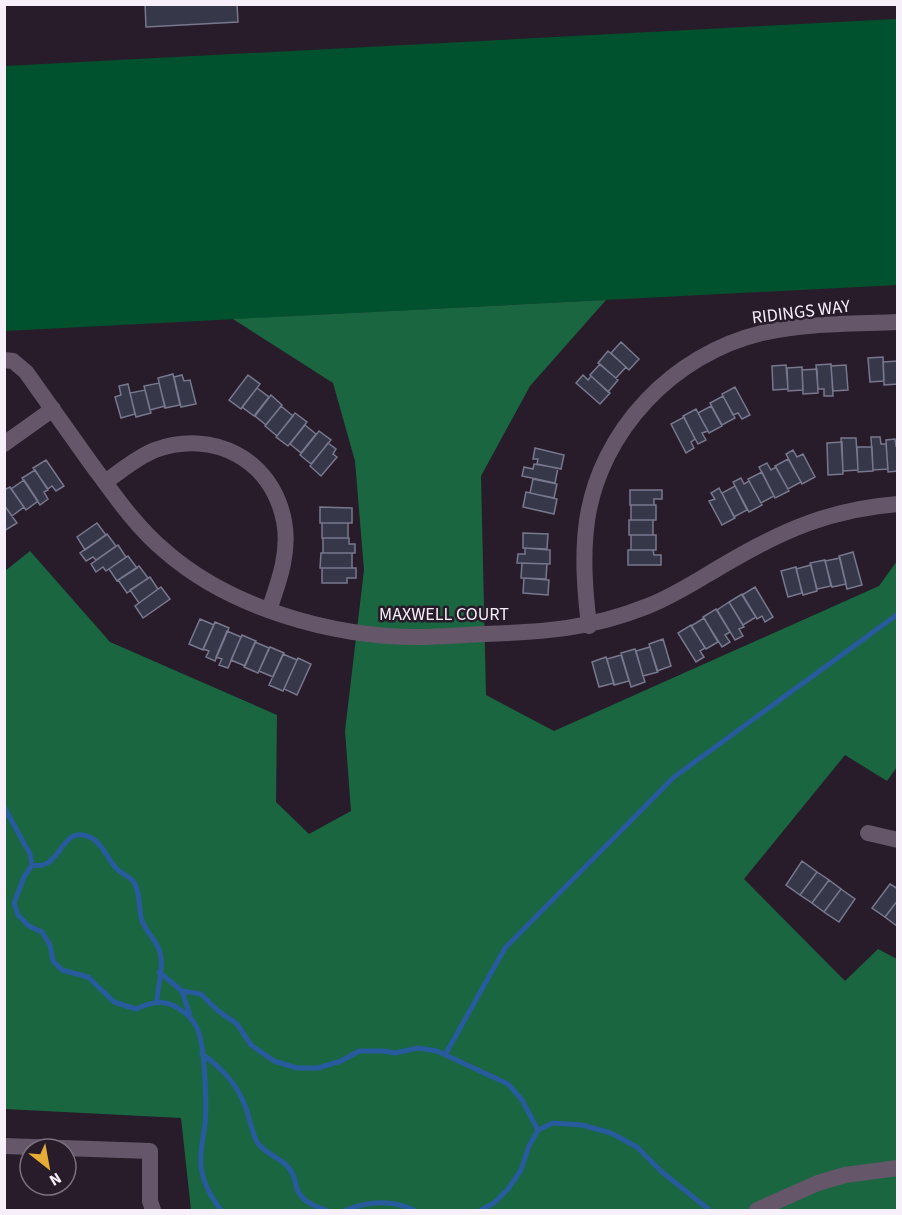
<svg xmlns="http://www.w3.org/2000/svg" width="902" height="1215" viewBox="0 0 902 1215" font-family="'Source Sans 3',sans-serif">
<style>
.green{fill:#00522e}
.forest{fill:#196640}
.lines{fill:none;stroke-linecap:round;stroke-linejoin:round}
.stream{stroke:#275b9d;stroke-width:5}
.building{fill:#37374a;stroke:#77788e;stroke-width:1.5}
.minor{stroke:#655769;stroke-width:16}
.labels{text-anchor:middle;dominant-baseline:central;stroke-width:5;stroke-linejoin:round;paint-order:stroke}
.street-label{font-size:18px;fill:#f7effa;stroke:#281c2b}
</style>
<rect width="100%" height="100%" fill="#281c2b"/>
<path class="green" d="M897 19V285L5 331V66Z"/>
<path class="forest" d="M606 300 530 386 481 476 486 695 554 731 879 586 897 561V767L887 781 845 755 744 879 845 981 878 949 897 959V1210H191L181 1118 5 1109V571L30 551 110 642 277 715 276 802 309 834 351 811 345 731 364 570 355 461 333 383 233 319Z"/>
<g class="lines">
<path class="stream" d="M4 807 30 854 32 865 24 877 14 903 18 915 29 926 42 932 50 945 53 961 62 970 88 977 114 1002 136 1009C151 1002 164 999 178 1008 187 1014 192 1018 197 1028 205 1044 207 1105 205 1124 203 1138 200 1150 201 1165 202 1181 211 1197 221 1210
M32 865C60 871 59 832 83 835 102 838 106 859 118 870 122 874 129 876 133 881 141 891 138 909 142 921 147 934 159 942 161 957 163 972 157 987 157 1003
M159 972 182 991 201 994 217 1010 237 1024 251 1045 274 1061 297 1068H318L341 1061 359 1051H383L395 1053 418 1048 437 1051 508 1084 522 1100 538 1130
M182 991 190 1015
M202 1054C223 1069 239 1086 247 1111 250 1122 252 1132 257 1142 265 1154 281 1158 289 1168 295 1175 295 1182 297 1189 302 1202 315 1206 326 1210
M445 1055 505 948 674 777 898 614
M346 1210C369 1201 392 1200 414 1210
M481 1210 494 1203 508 1189 521 1170 529 1146 538 1130 553 1123 582 1125 611 1133 637 1147 662 1172 707 1208"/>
</g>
<path class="building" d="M145 4H237L238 22 146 27Z
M621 342 639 359 629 370 611 353Z
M608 351 626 367 616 378 598 363Z
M883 357 884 381 870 382 868 358Z
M898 361V384L884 385 883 362Z
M600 364 618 380 608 392 590 375Z
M831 364 833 396H824V389H818L816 365Z
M786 365 788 389 773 390 772 366Z
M846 365 848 390 833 391 831 366Z
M802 367 803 390 788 391 787 368Z
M817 369 818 393 803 394 802 370Z
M173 374 180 405 165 408 158 378Z
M182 375 184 381 190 380 196 404 181 407 174 377Z
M248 375 260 384 241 409 229 400Z
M583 375 588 380 591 376 610 393 600 404 576 383Z
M159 383 165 406 150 410 144 386Z
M128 384 135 414 121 418 115 397 121 395 119 386Z
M735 387 750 415 742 419 738 413 733 415 722 394Z
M257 388 269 397 254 416 242 407Z
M145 390 151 413 136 417 130 393Z
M271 395 282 405 266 425 255 416Z
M723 396 735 418 722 425 710 403Z
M281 406 293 416 277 436 265 426Z
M711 406 722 426 709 433 698 413Z
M696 409 708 431 702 433 706 440 698 444 683 416Z
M295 413 307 422 288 446 276 437Z
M684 417 695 439 691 442 694 448 686 453 671 424Z
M305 425 316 434 301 453 290 444Z
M319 431 331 440 311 464 300 455Z
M871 437H880L881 444H886L888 469 873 470Z
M841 438H856L858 470 843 471Z
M895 439 896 446 898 445V471L888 472 886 440Z
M842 442 843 474 828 475 827 443Z
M328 443 336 449 333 454 337 457 321 476 310 466Z
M857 447H872L873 471 858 472Z
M535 448 564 455 561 469 537 464 538 459H533Z
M793 450 797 457 803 454 815 477 802 484 786 454Z
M788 459 801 482 788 489 775 466Z
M46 460 64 486 56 491 52 486 48 489 33 468Z
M767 463 771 470 776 467 789 491 775 498 759 467Z
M534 464 558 468 555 483 522 476 524 467 533 469Z
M35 470 48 490 44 492 48 499 40 505 22 478Z
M762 472 774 496 761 503 748 479Z
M741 478 744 484 749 481 762 505 749 512 733 482Z
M533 479 557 484 554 498 530 493Z
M24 480 38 501 26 510 11 489Z
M735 486 747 510 734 517 722 493Z
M10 487 24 507 12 516 4 505V490Z
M719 488 735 518 722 525 709 501 715 499 711 493Z
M630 490H662V499H654V505H630Z
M526 492 557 499 554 514 523 507Z
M4 505 17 523 4 531Z
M631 505H656V520H631Z
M320 507 352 508V523H320Z
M629 520H653V535H629Z
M97 523 106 535 85 550 77 537Z
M322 523H348V538H322Z
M523 533 548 534 547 549 523 548Z
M107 534 116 546 96 560 93 557 86 561 80 553Z
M631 535H656V550H631Z
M323 538H349V544H355V553H323Z
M118 545 126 557 106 571 103 567 96 572 91 564Z
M525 548 550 550V564L517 563 518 554H525Z
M628 550H653L654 555H661V565H628Z
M853 552 862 585 847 589 839 556Z
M321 553H352V568H320Z
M128 556 137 568 117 581 109 569Z
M840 558 846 584 832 587 825 561Z
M825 560 831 586 817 589 810 563Z
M522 563 547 564 546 579 521 578Z
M811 565 817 591 803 595 796 569Z
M139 566 148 578 127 593 118 580Z
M796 567 802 593 788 597 781 571Z
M322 568H356V578H347V583H322Z
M150 577 158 589 139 603 130 590Z
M524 578 549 580 548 595 523 593Z
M161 587 170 599 143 618 135 606Z
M755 587 773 617 765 622 762 616 757 619 742 595Z
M742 594 756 617 743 625 729 602Z
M729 602 744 627 739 629 743 636 735 640 717 610Z
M716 609 730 632 725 635 730 642 722 647 703 617Z
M704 618 718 642 706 649 691 626Z
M200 619 214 625 203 650 189 644Z
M215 622 229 628 215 661 206 657 209 651 203 649Z
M691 625 705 648 700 651 704 657 696 662 678 633Z
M227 631 241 637 228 668 219 665 222 659 216 657Z
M242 635 256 641 245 666 231 660Z
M663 639 671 666 657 671 649 644Z
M255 642 269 648 258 673 244 667Z
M270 647 284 653 273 677 259 671Z
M650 647 658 672 643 676 636 651Z
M635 649 645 682 631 687 621 653Z
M283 654 297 660 283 691 269 685Z
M621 655 629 681 614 685 607 659Z
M606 657 614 683 599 687 592 662Z
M298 658 311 664 297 695 284 689Z
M802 861 817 872 800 895 786 885Z
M817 872 829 880 812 903 800 895Z
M829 880 841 889 824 912 812 903Z
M890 884 898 889V900L885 917 872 908Z
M841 889 855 899 839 922 824 912Z
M898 900V925L897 926 885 917Z"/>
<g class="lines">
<path class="minor" d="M4 360 13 361 26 372C47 402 69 432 90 462 113 493 135 526 165 551 230 608 332 637 418 637 440 637 462 635 484 634 545 632 590 629 648 606 676 595 701 578 727 563 783 530 832 509 898 504
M4 444 53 409
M105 482C121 471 137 457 155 450 213 429 272 459 284 521 290 552 279 581 269 610
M589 626C585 591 582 556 587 521 600 430 674 354 762 333 805 323 853 324 898 322
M868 833 898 840
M4 1146 150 1151V1201L153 1210
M757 1210 818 1183 845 1175 898 1168"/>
</g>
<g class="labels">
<g class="street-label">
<text transform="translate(801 312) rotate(-7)">RIDINGS WAY</text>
<text x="444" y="614">MAXWELL COURT</text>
</g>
</g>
<rect width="902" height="1215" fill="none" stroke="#f7effa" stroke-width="12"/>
<g transform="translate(48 1167) rotate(149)"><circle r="28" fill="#281c2b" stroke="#7b707e" stroke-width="1.5"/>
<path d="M0-4.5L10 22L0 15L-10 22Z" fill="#e5ad35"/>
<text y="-9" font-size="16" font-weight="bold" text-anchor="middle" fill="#f7effa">N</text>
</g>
</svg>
